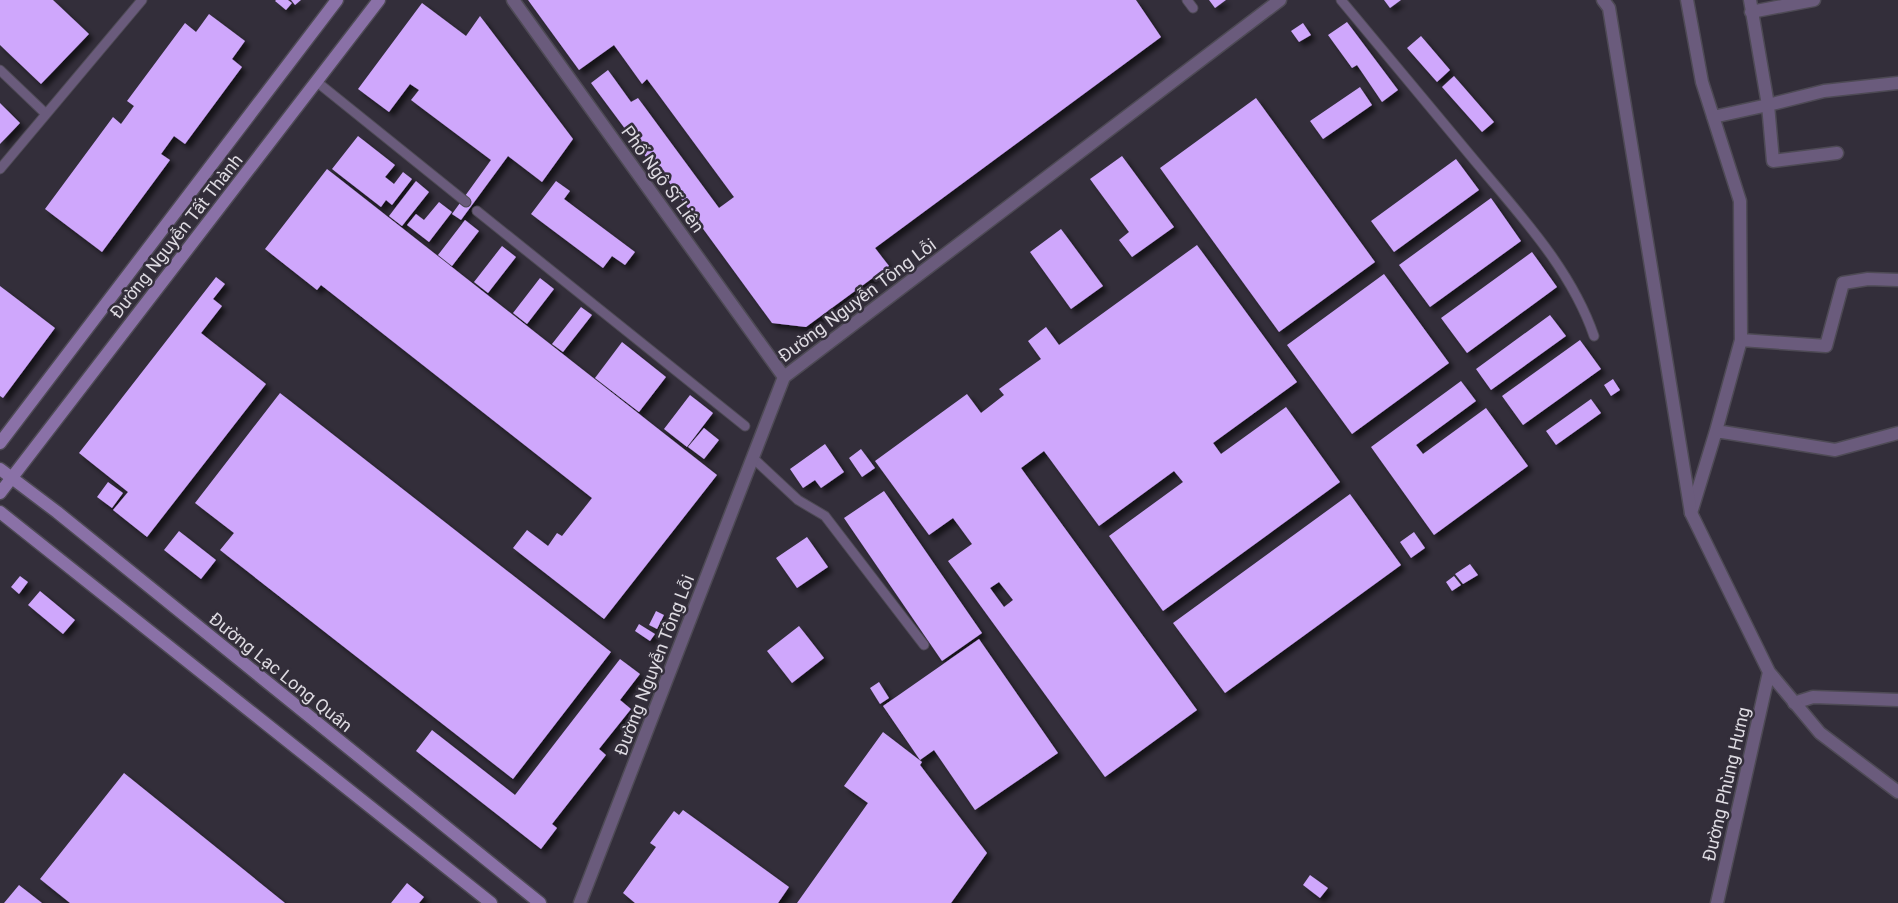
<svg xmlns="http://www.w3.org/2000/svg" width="1898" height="903" viewBox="0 0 1898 903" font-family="Roboto,sans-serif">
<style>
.building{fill:#cfa7fc;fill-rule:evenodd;filter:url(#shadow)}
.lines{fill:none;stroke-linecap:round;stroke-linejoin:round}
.service-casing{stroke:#4e4a55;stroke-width:11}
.minor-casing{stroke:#4e4a55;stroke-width:15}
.tertiary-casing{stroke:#4e4a55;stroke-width:15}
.secondary-casing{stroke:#4e4a55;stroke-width:15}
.service{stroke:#6a5b7c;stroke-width:9}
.minor{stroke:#6a5b7c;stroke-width:12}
.tertiary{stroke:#6a5b7c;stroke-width:12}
.secondary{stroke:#8a71a7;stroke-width:12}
.labels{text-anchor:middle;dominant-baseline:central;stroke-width:5;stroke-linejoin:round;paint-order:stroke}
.street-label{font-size:18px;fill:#dddae1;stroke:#332e3a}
</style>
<defs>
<filter id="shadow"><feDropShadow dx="4.5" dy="4.5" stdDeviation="2.5" flood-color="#0009"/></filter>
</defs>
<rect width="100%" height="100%" fill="#332e3a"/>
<path class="building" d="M0 0H53L89 34 41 84 0 45Z
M276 0H288L292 3 286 10 275 1Z
M291 0H301L295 5Z
M528 0H1136L1161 37 875 248 889 266 806 327 772 323 652 159 649 161 591 83 608 70 631 102 638 98 719 208 734 197 647 79 642 84 614 45 579 70Z
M1209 0H1226L1215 8Z
M1384 0H1401L1390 8Z
M422 3 466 36 480 16 573 139 542 182 508 156 461 220 452 214 491 160 411 100 419 90 410 84 389 112 358 89Z
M209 14 245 41 232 59 242 67 185 144 174 136 161 154 170 160 102 252 45 209 113 117 121 124 134 106 127 101 185 23 196 32Z
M1347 22 1398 90 1382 102 1357 65 1352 68 1328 35Z
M1303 23 1311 35 1299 42 1291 31Z
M1421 36 1450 70 1437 82 1407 48Z
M1454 76 1494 122 1482 132 1442 87Z
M1360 87 1372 105 1323 139 1310 121Z
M1256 98 1375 262 1279 332 1160 168Z
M0 103 20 123 0 144Z
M358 136 395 165 385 177 394 184 403 172 412 179 392 205 386 200 381 207 332 169Z
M1122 156 1174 227 1132 257 1119 240 1129 232 1090 179Z
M1456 159 1479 190 1394 252 1371 221Z
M327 169 717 475 604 619 513 548 527 530 548 546 557 533 562 536 592 498 321 285 317 290 265 249Z
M416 181 429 192 402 226 389 216Z
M556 181 570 191 564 199 635 252 625 265 612 256 603 268 531 214Z
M1491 198 1521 241 1430 307 1399 265Z
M439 202 452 212 429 242 407 225 416 214 424 220Z
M465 220 479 231 452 266 438 255Z
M1061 229 1103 286 1071 309 1030 252Z
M1197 245 1297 382 1213 443 1221 454 1286 407 1340 482 1163 611 1109 536 1183 482 1174 471 1099 526 1044 451 1021 468 1197 710 1105 777 948 561 972 544 953 518 929 535 875 461 967 394 981 413 1004 395 999 389 1041 359 1028 341 1046 327 1059 345ZM999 582 1013 600 1004 607 990 588Z
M502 246 516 257 488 293 474 282Z
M1532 252 1557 287 1467 353 1441 318Z
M1384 274 1449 363 1352 434 1287 345Z
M216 277 225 284 213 299 222 306 201 333 266 384 147 537 113 510 128 492 79 453Z
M540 278 554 289 527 324 513 313Z
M0 286 55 328 3 398 0 396Z
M581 307 592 315 563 352 552 344Z
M1550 315 1566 336 1491 390 1476 369Z
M1580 340 1601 369 1523 425 1502 396Z
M622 342 666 377 639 412 595 378Z
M1613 379 1620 390 1611 396 1604 385Z
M1461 381 1476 401 1416 445 1423 454 1486 408 1528 466 1434 535 1371 447Z
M280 393 611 652 513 779 220 550 234 533 195 503Z
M690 395 713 413 687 447 664 429Z
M1591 399 1601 413 1556 445 1546 431Z
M704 428 719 440 704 459 688 447Z
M825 444 844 472 821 488 815 480 803 488 790 469Z
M861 449 875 468 862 477 849 458Z
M108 482 123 493 112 508 97 497Z
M884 491 982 633 942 661 844 518Z
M1350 494 1401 565 1225 693 1173 623Z
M179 531 216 560 201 579 164 550Z
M1414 532 1425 548 1411 558 1400 542Z
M807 537 828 567 797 588 776 558Z
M1470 564 1478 575 1463 584 1455 574Z
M20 576 28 582 19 594 11 587Z
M1454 576 1461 585 1452 591 1446 582Z
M40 591 75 620 63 634 28 605Z
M656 611 664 615 657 629 649 625Z
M639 624 655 634 650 641 635 631Z
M799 626 824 658 792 683 767 651Z
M979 639 1058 753 975 810 934 750 920 760 883 706Z
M620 659 640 674 620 700 631 709 599 749 606 755 552 824 557 828 541 849 416 751 432 730 515 795Z
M879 682 889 698 880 704 870 688Z
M883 732 922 762 920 765 987 853 951 903H797L868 803 844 786Z
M124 773 285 903H70L40 879Z
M683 810 789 887 778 903H635L623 893 656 847 650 843 674 811 679 815Z
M1310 875 1328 888 1320 898 1303 885Z
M407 883 424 897 419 903H391Z
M19 885 42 903H4Z"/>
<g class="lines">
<g class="service-casing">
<path id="service" d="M1187 0 1193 8
M1341 0C1386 54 1430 107 1475 161 1520 215 1571 269 1594 336
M0 70 46 114
M317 82 466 202
M0 169 142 0
M477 211 745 426
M753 458 798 500 825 516 924 645"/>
</g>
<g class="minor-casing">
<path id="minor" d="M513 0 784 377
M1687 0 1702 82 1740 201 1741 340
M1750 0 1768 105 1824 91 1898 83
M1751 12 1814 0
M1713 117 1768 105 1773 161 1837 153
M1716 431 1741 340 1826 346 1843 283 1868 279 1898 280
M1691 513 1716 431 1835 450 1898 433
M1794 703 1813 697 1898 700
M580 903 784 377 1280 0"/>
</g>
<g class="tertiary-casing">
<path id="tertiary" d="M1603 0 1609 8 1691 513 1769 672 1820 733 1898 792
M1717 903 1769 672"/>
</g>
<g class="secondary-casing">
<path id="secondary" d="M0 443 337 0
M0 469 57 512 540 903
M0 493 379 0
M0 512 491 903"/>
</g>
<use href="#service" class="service"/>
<use href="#minor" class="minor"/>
<use href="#tertiary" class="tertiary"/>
<use href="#secondary" class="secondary"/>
</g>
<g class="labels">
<g class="street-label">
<text transform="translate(663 179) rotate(54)">Phố Ngô Sĩ Liên</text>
<text transform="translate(176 236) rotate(-52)">Đường Nguyễn Tất Thành</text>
<text transform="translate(857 300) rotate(-37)">Đường Nguyễn Tông Lỗi</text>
<text transform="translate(654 665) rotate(-69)">Đường Nguyễn Tông Lỗi</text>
<text transform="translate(281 672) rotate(39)">Đường Lạc Long Quân</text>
<text transform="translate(1726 784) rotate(-77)">Đường Phùng Hưng</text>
</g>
</g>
</svg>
